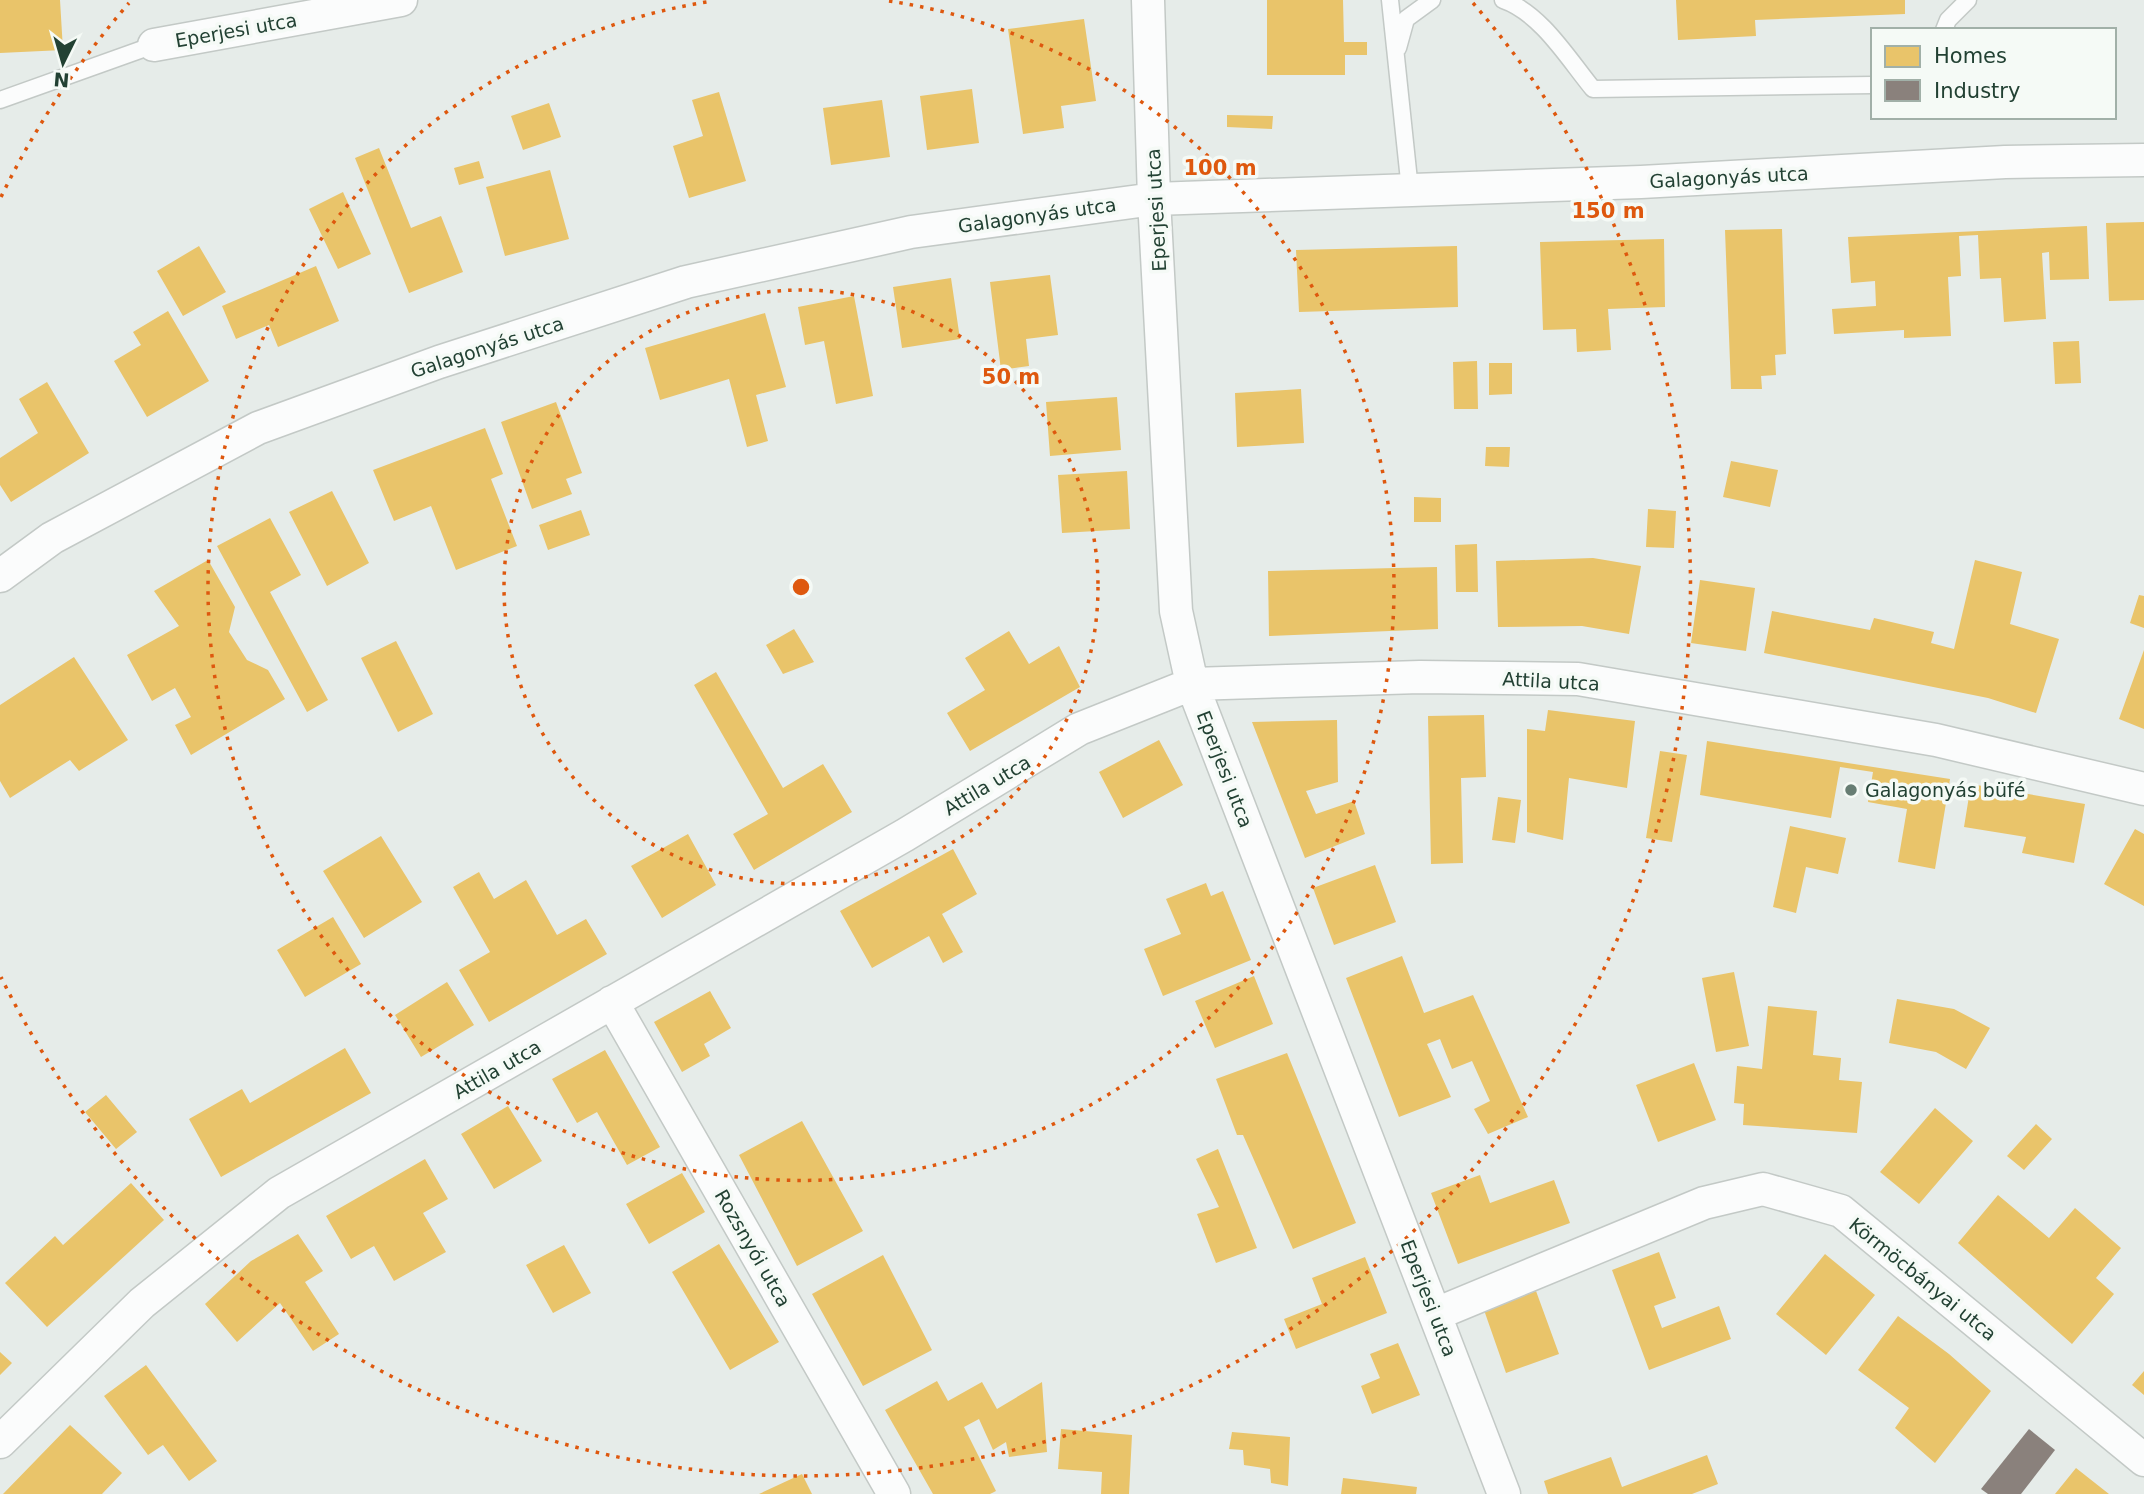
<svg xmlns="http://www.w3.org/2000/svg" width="2144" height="1494" viewBox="0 0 2144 1494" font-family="'DejaVu Sans',sans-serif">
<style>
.homes{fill:#e9c46a}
.industry{fill:#8a817c}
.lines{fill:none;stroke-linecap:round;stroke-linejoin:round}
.service-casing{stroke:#c3c9c6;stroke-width:19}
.minor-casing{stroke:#c3c9c6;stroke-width:35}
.service{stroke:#fbfcfc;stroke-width:16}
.minor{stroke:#fbfcfc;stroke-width:32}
.ring{fill:none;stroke:#de580e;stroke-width:3.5;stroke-dasharray:3.5 7}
.poi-dot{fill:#677d73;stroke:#f5faf6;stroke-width:2.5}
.labels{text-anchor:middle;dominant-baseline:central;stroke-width:7;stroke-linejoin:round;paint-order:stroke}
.street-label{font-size:19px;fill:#224133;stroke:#f5faf6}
.poi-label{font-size:19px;fill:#224133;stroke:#f5faf6;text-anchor:start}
.centre{fill:#de580e;stroke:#f5faf6;stroke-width:3.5}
.ring-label{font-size:21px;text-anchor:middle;font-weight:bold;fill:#de580e;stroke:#f5faf6;stroke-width:7;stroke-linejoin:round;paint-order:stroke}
</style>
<rect width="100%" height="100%" fill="#e6ece9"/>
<path class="homes" d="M0 0H60L63 50 0 53Z
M1267 0H1343L1344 42H1367V55H1345V75H1267Z
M1676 0H1905V14L1755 20 1756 36 1678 40Z
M1084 19 1096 101 1061 106 1064 128 1023 134 1008 29Z
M972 89 979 143 927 150 920 96Z
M719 92 746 181 689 198 673 146 703 136 692 100Z
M882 100 890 157 831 165 823 108Z
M549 103 561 137 523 150 511 116Z
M1227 115 1273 116 1272 129 1227 127Z
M379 148 411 228 441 216 463 272 409 293 355 158Z
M479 161 484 178 459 185 454 168Z
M550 170 569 239 505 256 486 187Z
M343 192 371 254 338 269 309 209Z
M2144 222V300L2109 301 2106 223Z
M2087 226 2089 279 2050 280 2049 252 2042 253 2046 319 2004 322 2001 278 1980 279 1978 235 1959 236 1961 276 1948 277 1951 336 1904 338V330L1834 334 1832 309 1876 306 1875 281 1851 283 1848 237Z
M1782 229 1786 354 1775 355 1776 375 1761 376 1762 389H1731L1725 230Z
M1664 239 1665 307 1608 309 1611 350 1577 352 1576 329 1543 330 1540 242Z
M199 246 226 292 183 316 157 271Z
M1457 246 1458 307 1299 312 1296 250Z
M316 266 339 321 278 347 269 325 236 339 222 306Z
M1050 275 1058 335 1026 339 1029 366 1001 370 990 282Z
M951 278 960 339 902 348 893 287Z
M854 296 873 396 836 404 824 341 805 345 798 307Z
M168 311 209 381 147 417 114 361 141 345 133 332Z
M765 313 786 387 756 395 768 441 747 447 729 379 660 400 645 348Z
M2079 341 2081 383 2055 384 2053 342Z
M1477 361 1478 409H1454L1453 362Z
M1489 363H1512V394L1489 395Z
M47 382 89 453 11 502 0 485V458L38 433 19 399Z
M1301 389 1304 443 1237 447 1235 393Z
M1117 397 1121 450 1050 456 1046 402Z
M556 402 582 473 566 479 572 494 532 509 501 422Z
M485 428 503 474 491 479 517 546 456 570 431 506 394 521 373 470Z
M1486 447H1510L1509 467 1485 466Z
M1731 461 1778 470 1770 507 1723 497Z
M1127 471 1130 529 1062 533 1058 475Z
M332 491 369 563 327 586 289 512Z
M1414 497 1441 498V522H1414Z
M1648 509 1676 511 1674 548 1646 547Z
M581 510 590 535 548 550 539 525Z
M270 518 301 575 270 592 328 700 307 712 217 546Z
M1477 544 1478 592H1456L1455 545Z
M1593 558 1641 566 1629 634 1582 626 1498 627 1496 561Z
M208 560 235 607 229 632 247 660 268 670 285 699 191 755 175 725 191 717 175 688 152 701 127 655 179 626 154 591Z
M1975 560 2022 572 2010 624 2059 639 2036 713 1988 698 1764 653 1772 611 1870 630 1874 618 1934 632 1931 643 1954 649Z
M1437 567 1438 629 1269 636 1268 571Z
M1700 580 1755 588 1746 651 1691 643Z
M2139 595 2144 596V628L2130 623Z
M794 629 814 662 783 674 766 645Z
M1009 631 1029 664 1059 646 1080 687 970 751 947 713 985 690 965 658Z
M396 641 433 714 398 732 361 658Z
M2144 650V729L2119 719Z
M74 657 128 740 79 771 70 760 10 798 0 781V705Z
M716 672 783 788 823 764 852 812 754 870 733 834 768 814 694 685Z
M1548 710 1635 721 1627 788 1569 778 1563 840 1527 832V729L1545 731Z
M1484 715 1486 777 1461 778 1463 863 1431 864 1428 716Z
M1337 720 1338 782 1306 791 1316 814 1354 801 1365 834 1305 858 1252 722Z
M1159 740 1183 785 1123 818 1099 772Z
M1707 741 1950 779 1935 869 1898 862 1907 809 1868 802 1873 772 1840 767 1831 818 1700 795Z
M1660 751 1687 755 1672 842 1646 838Z
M1971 784 2085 804 2074 863 2022 853 2026 837 1964 827Z
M1498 797 1521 800 1515 843 1492 840Z
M1790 826 1846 838 1838 874 1806 867 1796 913 1773 907Z
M2135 829 2144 834V906L2104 884Z
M688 834 716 885 662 918 631 866Z
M381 836 422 902 364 938 323 871Z
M953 849 977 894 942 914 963 952 943 963 929 936 872 968 840 911Z
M1375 865 1396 922 1334 945 1313 888Z
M479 872 494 899 526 880 557 935 586 919 607 954 489 1022 459 970 490 952 453 887Z
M1206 883 1211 896 1223 891 1251 960 1163 996 1144 949 1181 934 1166 899Z
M333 917 361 964 305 997 277 950Z
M1402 956 1424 1013 1473 995 1528 1117 1488 1134 1474 1109 1490 1101 1472 1061 1452 1069 1440 1039 1427 1044 1451 1097 1399 1117 1346 978Z
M1734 972 1749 1046 1716 1052 1702 978Z
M1254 976 1273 1024 1215 1048 1195 1001Z
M447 982 474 1025 421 1057 395 1015Z
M710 991 731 1028 704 1044 710 1056 682 1072 654 1022Z
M1897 999 1954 1009 1990 1028 1966 1069 1936 1052 1889 1043Z
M1768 1006 1817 1011 1813 1055 1841 1058 1839 1080 1862 1082 1857 1133 1743 1125 1744 1104 1734 1103 1737 1066 1762 1069Z
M345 1048 371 1093 221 1177 189 1119 242 1089 250 1103Z
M605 1050 660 1147 627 1165 597 1112 577 1123 552 1079Z
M1287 1053 1356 1223 1293 1249 1243 1135H1237L1216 1079Z
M1694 1063 1716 1120 1658 1142 1636 1085Z
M106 1095 137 1132 116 1149 85 1112Z
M508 1106 542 1161 494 1189 461 1134Z
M1935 1108 1973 1141 1919 1204 1880 1172Z
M802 1121 863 1231 797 1266 739 1155Z
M2036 1124 2052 1139 2024 1170 2007 1156Z
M1218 1149 1257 1248 1216 1263 1197 1214 1219 1207 1196 1159Z
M425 1159 448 1199 423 1213 446 1252 394 1281 374 1246 351 1259 326 1216Z
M682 1173 705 1212 649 1244 626 1204Z
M1480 1175 1490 1203 1554 1180 1570 1223 1458 1264 1431 1193Z
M131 1183 164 1220 47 1327 5 1283 55 1236 63 1245Z
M1998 1195 2049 1238 2075 1208 2121 1248 2096 1278 2114 1294 2072 1344 1958 1243Z
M298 1234 323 1271 305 1282 339 1334 313 1351 280 1303 237 1342 205 1304 251 1261Z
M719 1244 779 1342 730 1370 672 1272Z
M564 1245 591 1293 553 1313 526 1265Z
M1659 1252 1676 1298 1654 1306 1662 1328 1719 1306 1731 1339 1649 1370 1612 1270Z
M1825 1254 1875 1295 1826 1355 1776 1314Z
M883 1255 932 1350 863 1386 812 1294Z
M1365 1257 1387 1313 1296 1349 1284 1319 1322 1304 1312 1278Z
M1536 1291 1559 1354 1506 1373 1484 1310Z
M1898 1316 1949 1354 1991 1391 1935 1463 1895 1428 1909 1408 1858 1370Z
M1398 1343 1420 1395 1372 1414 1361 1386 1380 1378 1370 1354Z
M0 1352 12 1363 0 1375Z
M146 1365 217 1461 189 1481 163 1445 148 1455 104 1396Z
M2144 1371V1395L2132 1385Z
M937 1381 948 1401 982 1382 997 1409 1042 1382 1047 1452 1009 1457 1006 1442 993 1450 979 1419 964 1427 996 1491 990 1494H933L885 1410Z
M70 1425 122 1473 102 1494H3Z
M1061 1429 1132 1435 1129 1494H1101L1102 1472 1058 1469Z
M1232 1432 1290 1437 1288 1486 1271 1483 1270 1469 1244 1465 1243 1450 1229 1449Z
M1707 1455 1718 1484 1692 1494H1548L1544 1481 1611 1457 1622 1487Z
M2076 1468 2109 1494H2055Z
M802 1474 812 1494H759Z
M1343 1478 1417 1487 1416 1494H1341Z"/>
<path class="industry" d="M2029 1429 2055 1450 2021 1494H1988L1981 1489Z"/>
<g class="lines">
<g class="service-casing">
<path id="service" d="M1390 0 1410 190
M1503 0C1541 13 1569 60 1593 89L1873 85
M1944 30 1948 20 1968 0
M1398 48 1406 19 1432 0
M0 100 154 45"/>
</g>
<g class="minor-casing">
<path id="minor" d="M1148 0 1154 199 1176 611 1192 684 1504 1494
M154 45 401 0
M0 576 52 538 258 428 439 362 686 282 911 232 1154 199 1641 182 2005 162 2144 160
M612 1002 894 1494
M1436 1314 1704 1203 1763 1189 1841 1211 2144 1460
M0 1442 142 1303 279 1193 905 835 1079 729 1192 684 1420 677 1578 679 1936 740 2144 789"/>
</g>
<use href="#service" class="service"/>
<use href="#minor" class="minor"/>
</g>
<g class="ring">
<circle cx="801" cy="587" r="297"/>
<path d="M889 1A593 593 0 1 1 713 1"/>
<path d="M1 197A890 890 0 0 1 129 3M1473 3A890 890 0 1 1 1 977"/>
</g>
<circle class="poi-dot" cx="1851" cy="790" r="7"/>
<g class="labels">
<g class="street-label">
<text transform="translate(236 30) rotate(-10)">Eperjesi utca</text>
<text transform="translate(1729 177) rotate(-3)">Galagonyás utca</text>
<text transform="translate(1156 210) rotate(-93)">Eperjesi utca</text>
<text transform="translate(1037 215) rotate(-8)">Galagonyás utca</text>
<text transform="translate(487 347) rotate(-18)">Galagonyás utca</text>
<text transform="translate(1551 681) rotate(3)">Attila utca</text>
<text transform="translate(1225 769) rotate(69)">Eperjesi utca</text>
<text transform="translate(987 785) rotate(-31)">Attila utca</text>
<text transform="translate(497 1069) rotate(-30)">Attila utca</text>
<text transform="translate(753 1248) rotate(60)">Rozsnyói utca</text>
<text transform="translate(1923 1279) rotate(39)">Körmöcbányai utca</text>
<text transform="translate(1429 1298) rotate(69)">Eperjesi utca</text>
</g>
<g class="poi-label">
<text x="1865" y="790">Galagonyás büfé</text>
</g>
</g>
<circle cx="801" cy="587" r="10" class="centre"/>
<g class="ring-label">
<text x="1220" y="175">100 m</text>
<text x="1608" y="218">150 m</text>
<text x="1011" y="384">50 m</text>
</g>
<rect x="1871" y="28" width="245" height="91" fill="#f5faf6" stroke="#a1b0a8" stroke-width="2"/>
<rect x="1885" y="46" width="35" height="21" fill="#e9c46a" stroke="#a1b0a8" stroke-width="2"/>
<text x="1934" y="63" font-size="21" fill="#224133">Homes</text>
<rect x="1885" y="80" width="35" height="21" fill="#8a817c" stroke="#a1b0a8" stroke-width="2"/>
<text x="1934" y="98" font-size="21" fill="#224133">Industry</text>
<g transform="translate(63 63) rotate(185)" stroke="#f5faf6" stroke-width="5" paint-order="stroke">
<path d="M0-5L12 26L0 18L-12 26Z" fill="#224133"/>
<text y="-10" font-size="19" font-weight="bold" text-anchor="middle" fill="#224133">N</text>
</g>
</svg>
